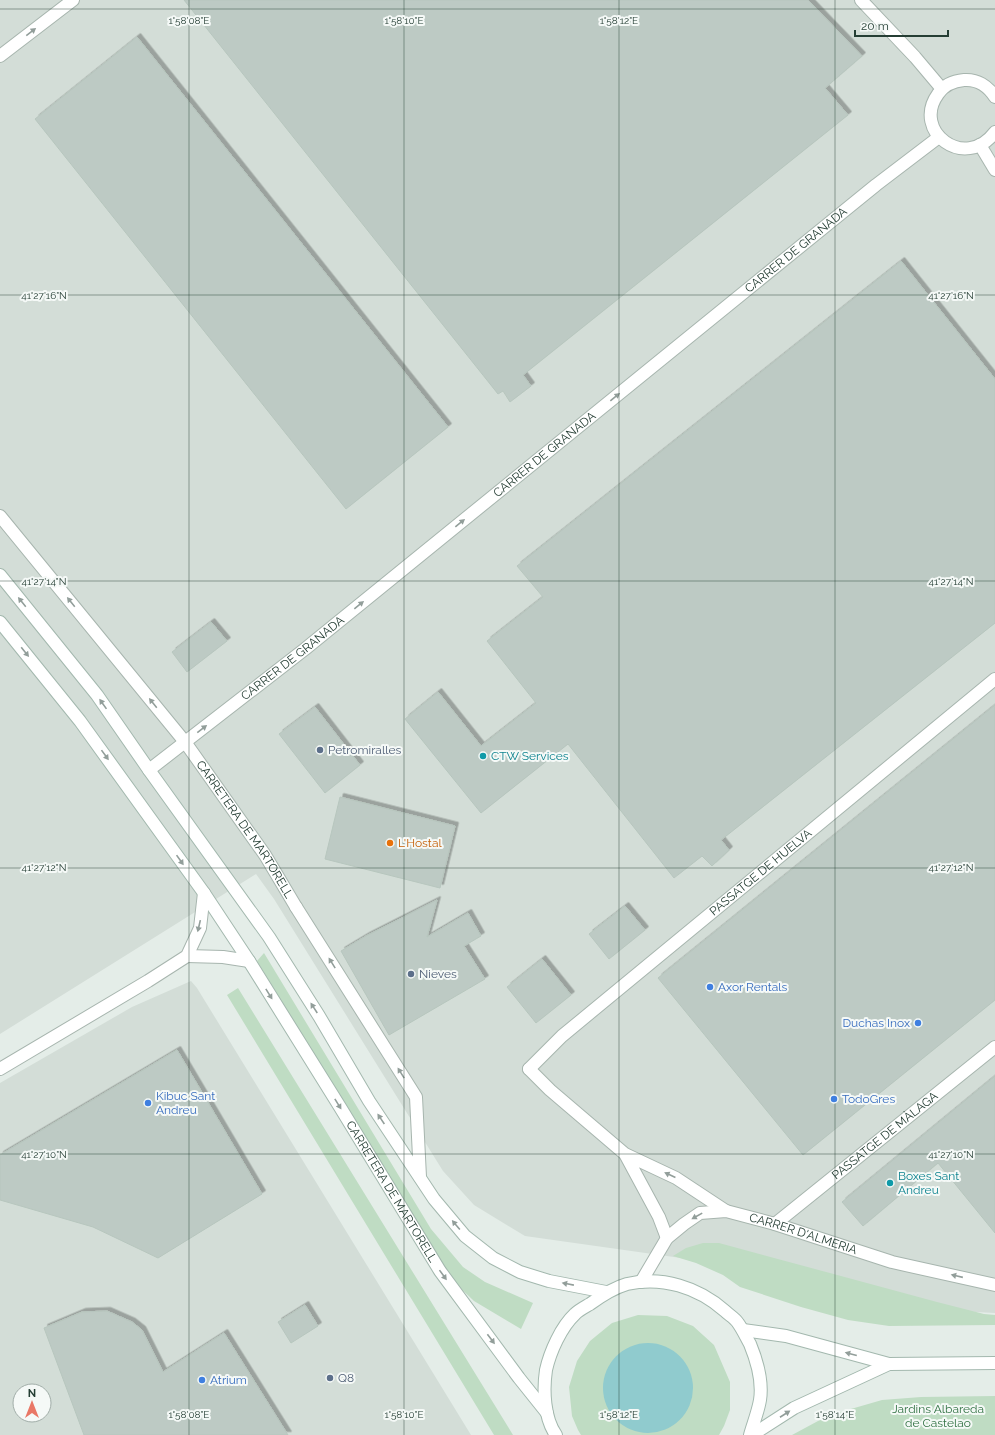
<svg xmlns="http://www.w3.org/2000/svg" width="995" height="1435" viewBox="0 0 995 1435" font-family="Raleway,sans-serif">
<style>
.built{fill:#d3ddd7;fill-rule:evenodd}
.green{fill:#bfdcc3}
.water{fill:#90cbce}
.building{fill:#bdcac4;stroke:#b7c6be;filter:url(#shadow)}
.lines{fill:none;stroke-linecap:round;stroke-linejoin:round}
.lane-casing{stroke:#a7b5ae;stroke-width:14}
.street-casing{stroke:#a7b5ae;stroke-width:14}
.secondary-casing{stroke:#a3b8ae;stroke-width:14}
.lane{stroke:#fff;stroke-width:12}
.street{stroke:#fff;stroke-width:12}
.secondary{stroke:#fff;stroke-width:12}
.oneway{fill:#929e9a}
.ticks{fill:none;stroke:#253e34;stroke-width:1;stroke-opacity:0.45}
.service-dot{fill:#5c6f8a;stroke:#f5f9f7;stroke-width:1.5}
.culture-dot{fill:#0f9aa8;stroke:#f5f9f7;stroke-width:1.5}
.food-dot{fill:#e8710a;stroke:#f5f9f7;stroke-width:1.5}
.shop-dot{fill:#3f7fe0;stroke:#f5f9f7;stroke-width:1.5}
.labels{text-anchor:middle;dominant-baseline:central;stroke-width:4;stroke-linejoin:round;paint-order:stroke}
.street-label{font-size:12px;fill:#253e34;stroke:#f5f9f7}
.service-label{font-size:12px;fill:#4e5e75;stroke:#f5f9f7;text-anchor:start}
.culture-label{font-size:12px;fill:#0d838f;stroke:#f5f9f7;text-anchor:start}
.food-label{font-size:12px;fill:#c56008;stroke:#f5f9f7;text-anchor:start}
.shop-label{font-size:12px;fill:#366cbe;stroke:#f5f9f7;text-anchor:start}
.park-label{font-size:12px;fill:#317243;stroke:#f5f9f7}
.ticks-label{font-size:10px;text-anchor:middle;fill:#253e34;stroke:#f5f9f7;stroke-width:4;stroke-linejoin:round;paint-order:stroke}
</style>
<defs>
<filter id="shadow"><feDropShadow dx="3.5" dy="-3.5" stdDeviation="0" flood-color="#0004"/></filter>
</defs>
<rect width="100%" height="100%" fill="#e4ede8"/>
<path class="built" d="M0 0H995V1313L845 1305 681 1258 525 1236 474 1205 443 1171 274 899 256 874 0 1034Z
M191 981 197 988 471 1435H0V1083L132 1007ZM20 1391H44V1415H20Z"/>
<path class="green" d="M264 953 431 1229 463 1267 485 1282 533 1303 521 1329 474 1301 453 1281 424 1235 257 961Z
M238 988 513 1435H494L227 995Z
M703 1243H719L937 1302 984 1314 995 1315V1325L889 1326 848 1320 801 1307 740 1287 723 1275 696 1263 673 1256 686 1248Z
M638 1315 667 1316 693 1326 714 1345 730 1382V1410L724 1426 719 1435H581L578 1430 572 1416 569 1387 577 1361 590 1341 612 1323Z
M995 1396V1435H792L818 1421 844 1411 882 1400 921 1397Z"/>
<path class="water" d="M603 1388a45 45 0 1 1 90 0a45 45 0 1 1-90 0Z"/>
<path class="building" d="M184 0H808L862 56 825 88 848 115 523 375 531 386 510 402 503 391 498 394Z
M137 37 448 427 346 509 35 119Z
M901 261 995 379V623L721 840 729 850 712 866 702 856 674 878 568 744 481 813 405 719 438 692 481 746 536 703 487 641 543 597 517 566Z
M211 622 227 641 187 672 172 652Z
M995 705V1000L803 1155 658 978Z
M315 707 360 765 325 793 279 734Z
M340 797 455 826 440 888 325 859Z
M437 900 427 937 468 913 481 936 464 946 485 979 389 1035 341 951 366 936Z
M625 906 645 930 609 959 589 934Z
M542 959 571 995 536 1023 507 987Z
M177 1050 262 1194 158 1258 93 1227 0 1200V1155Z
M995 1076V1233L938 1163 863 1226 842 1202Z
M305 1305 318 1326 291 1343 278 1322Z
M107 1311 132 1322 142 1330 163 1372 224 1333 288 1435H84L44 1328 82 1312Z"/>
<g class="lines">
<g class="lane-casing">
<path id="lane" d="M296 907 416 1097 420 1177
M529 1069 550 1090 625 1154 676 1178 726 1211
M625 1154 659 1217 667 1238"/>
</g>
<g class="street-casing">
<g id="street">
<path d="M861 0 915 57 942 89"/>
<path d="M0 56 73 0"/>
<path d="M995 97C988 86 977 79 964 80 953 81 944 85 938 94 911 131 965 172 995 132"/>
<path d="M980 145 995 170"/>
<path id="s1" d="M0 516 185 742 265 855 296 907"/>
<path id="s2" d="M149 770 305 649 876 185 939 137"/>
<path d="M187 956 223 957 249 961"/>
<path d="M0 1069 148 981 187 956 200 928 204 893"/>
<path id="s3" d="M529 1069 562 1036 995 679"/>
<path id="s4" d="M775 1224 995 1047"/>
<path id="s5" d="M641 1282 667 1238 684 1224 700 1213 726 1211 775 1224 892 1262 995 1285"/>
</g>
</g>
<g class="secondary-casing">
<g id="secondary">
<path d="M0 575 97 695 149 770 269 937 319 1016 369 1101 434 1199 465 1236 493 1258 520 1272 549 1281 606 1292"/>
<path id="s6" d="M0 622 80 721 204 893 249 961 340 1107 440 1271 519 1378 547 1413"/>
<path d="M743 1330 786 1336 889 1364 995 1363"/>
<path d="M556 1435C544 1418 543 1390 546 1370 550 1352 561 1327 575 1314 579 1310 585 1307 590 1304 601 1296 613 1288 627 1284 662 1276 698 1287 725 1311 729 1315 735 1318 738 1323 743 1330 746 1337 750 1344 757 1361 763 1381 760 1400 758 1412 753 1424 750 1435"/>
<path d="M752 1435 794 1408 889 1364"/>
</g>
</g>
<use href="#lane" class="lane"/>
<use href="#street" class="street"/>
<use href="#secondary" class="secondary"/>
</g>
<defs><path id="oneway-solid" d="M-6-.8H1V-3.2L6.5 0L1 3.2V.8H-6Z"/></defs>
<g class="oneway">
<use href="#oneway-solid" transform="translate(31 32) rotate(-38)"/>
<use href="#oneway-solid" transform="translate(615 397) rotate(-39)"/>
<use href="#oneway-solid" transform="translate(460 523) rotate(-39)"/>
<use href="#oneway-solid" transform="translate(22 602) rotate(-129)"/>
<use href="#oneway-solid" transform="translate(71 602) rotate(-129)"/>
<use href="#oneway-solid" transform="translate(359 605) rotate(-39)"/>
<use href="#oneway-solid" transform="translate(25 652) rotate(51)"/>
<use href="#oneway-solid" transform="translate(153 703) rotate(-129)"/>
<use href="#oneway-solid" transform="translate(103 704) rotate(-125)"/>
<use href="#oneway-solid" transform="translate(202 729) rotate(-38)"/>
<use href="#oneway-solid" transform="translate(105 755) rotate(54)"/>
<use href="#oneway-solid" transform="translate(180 860) rotate(55)"/>
<use href="#oneway-solid" transform="translate(199 926) rotate(103)"/>
<use href="#oneway-solid" transform="translate(332 963) rotate(-122)"/>
<use href="#oneway-solid" transform="translate(269 994) rotate(58)"/>
<use href="#oneway-solid" transform="translate(314 1008) rotate(-123)"/>
<use href="#oneway-solid" transform="translate(401 1073) rotate(-122)"/>
<use href="#oneway-solid" transform="translate(338 1104) rotate(58)"/>
<use href="#oneway-solid" transform="translate(381 1119) rotate(-124)"/>
<use href="#oneway-solid" transform="translate(670 1175) rotate(-155)"/>
<use href="#oneway-solid" transform="translate(697 1216) rotate(151)"/>
<use href="#oneway-solid" transform="translate(456 1225) rotate(-130)"/>
<use href="#oneway-solid" transform="translate(443 1275) rotate(54)"/>
<use href="#oneway-solid" transform="translate(957 1276) rotate(-167)"/>
<use href="#oneway-solid" transform="translate(568 1284) rotate(-169)"/>
<use href="#oneway-solid" transform="translate(491 1339) rotate(53)"/>
<use href="#oneway-solid" transform="translate(851 1354) rotate(-165)"/>
<use href="#oneway-solid" transform="translate(785 1414) rotate(-33)"/>
</g>
<path class="ticks" d="M189 0V1435M404 0V1435M619 0V1435M835 0V1435M0 9H995M0 295H995M0 581H995M0 868H995M0 1154H995"/>
<g class="service-dot">
<circle cx="320" cy="750" r="4"/>
<circle cx="411" cy="974" r="4"/>
<circle cx="330" cy="1378" r="4"/>
</g>
<g class="culture-dot">
<circle cx="483" cy="756" r="4"/>
<circle cx="890" cy="1183" r="4"/>
</g>
<circle class="food-dot" cx="390" cy="843" r="4"/>
<g class="shop-dot">
<circle cx="710" cy="987" r="4"/>
<circle cx="918" cy="1023" r="4"/>
<circle cx="834" cy="1099" r="4"/>
<circle cx="148" cy="1103" r="4"/>
<circle cx="202" cy="1380" r="4"/>
</g>
<g class="labels">
<g class="street-label">
<text stroke="none"><textPath href="#s2" startOffset="830">CARRER DE GRANADA</textPath></text>
<text stroke="none"><textPath href="#s2" startOffset="506">CARRER DE GRANADA</textPath></text>
<text stroke="none"><textPath href="#s2" startOffset="182">CARRER DE GRANADA</textPath></text>
<text stroke="none"><textPath href="#s1" startOffset="398">CARRETERA DE MARTORELL</textPath></text>
<text stroke="none"><textPath href="#s3" startOffset="304">PASSATGE DE HUELVA</textPath></text>
<text stroke="none"><textPath href="#s4" startOffset="141">PASSATGE DE MÀLAGA</textPath></text>
<text stroke="none"><textPath href="#s6" startOffset="692">CARRETERA DE MARTORELL</textPath></text>
<text stroke="none"><textPath href="#s5" startOffset="199">CARRER D'ALMERIA</textPath></text>
</g>
<g class="service-label">
<text x="328" y="750">Petromiralles</text>
<text x="419" y="974">Nieves</text>
<text x="338" y="1378">Q8</text>
</g>
<g class="culture-label">
<text x="491" y="756">CTW Services</text>
<text x="898" y="1176">Boxes Sant<tspan x="898" dy="14">Andreu</tspan></text>
</g>
<g class="food-label">
<text x="398" y="843">L'Hostal</text>
</g>
<g class="shop-label">
<text x="718" y="987">Axor Rentals</text>
<text x="910" y="1023" text-anchor="end">Duchas Inox</text>
<text x="156" y="1096">Kibuc Sant<tspan x="156" dy="14">Andreu</tspan></text>
<text x="842" y="1099">TodoGres</text>
<text x="210" y="1380">Atrium</text>
</g>
<g class="park-label">
<text x="938" y="1409">Jardins Albareda<tspan x="938" dy="14">de Castelao</tspan></text>
</g>
</g>
<g class="ticks-label">
<text x="189" y="24">1°58'08"E</text>
<text x="404" y="24">1°58'10"E</text>
<text x="619" y="24">1°58'12"E</text>
<text x="44" y="299">41°27'16"N</text>
<text x="951" y="299">41°27'16"N</text>
<text x="44" y="585">41°27'14"N</text>
<text x="951" y="585">41°27'14"N</text>
<text x="44" y="871">41°27'12"N</text>
<text x="951" y="871">41°27'12"N</text>
<text x="44" y="1158">41°27'10"N</text>
<text x="951" y="1158">41°27'10"N</text>
<text x="189" y="1418">1°58'08"E</text>
<text x="404" y="1418">1°58'10"E</text>
<text x="619" y="1418">1°58'12"E</text>
<text x="835" y="1418">1°58'14"E</text>
</g>
<g transform="translate(32 1403)"><circle r="19" fill="#f5f9f7" stroke="#a2aea9"/>
<path d="M0-3L7 15L0 10L-7 15Z" fill="#e97766"/>
<text y="-6" font-size="11" font-weight="bold" text-anchor="middle" fill="#253e34">N</text>
</g>
<path d="M855 30v6h93v-6" fill="none" stroke="#253e34" stroke-width="2"/>
<text x="861" y="30" font-size="12" fill="#253e34" stroke="#f5f9f7" stroke-width="3" paint-order="stroke">20 m</text>
</svg>
